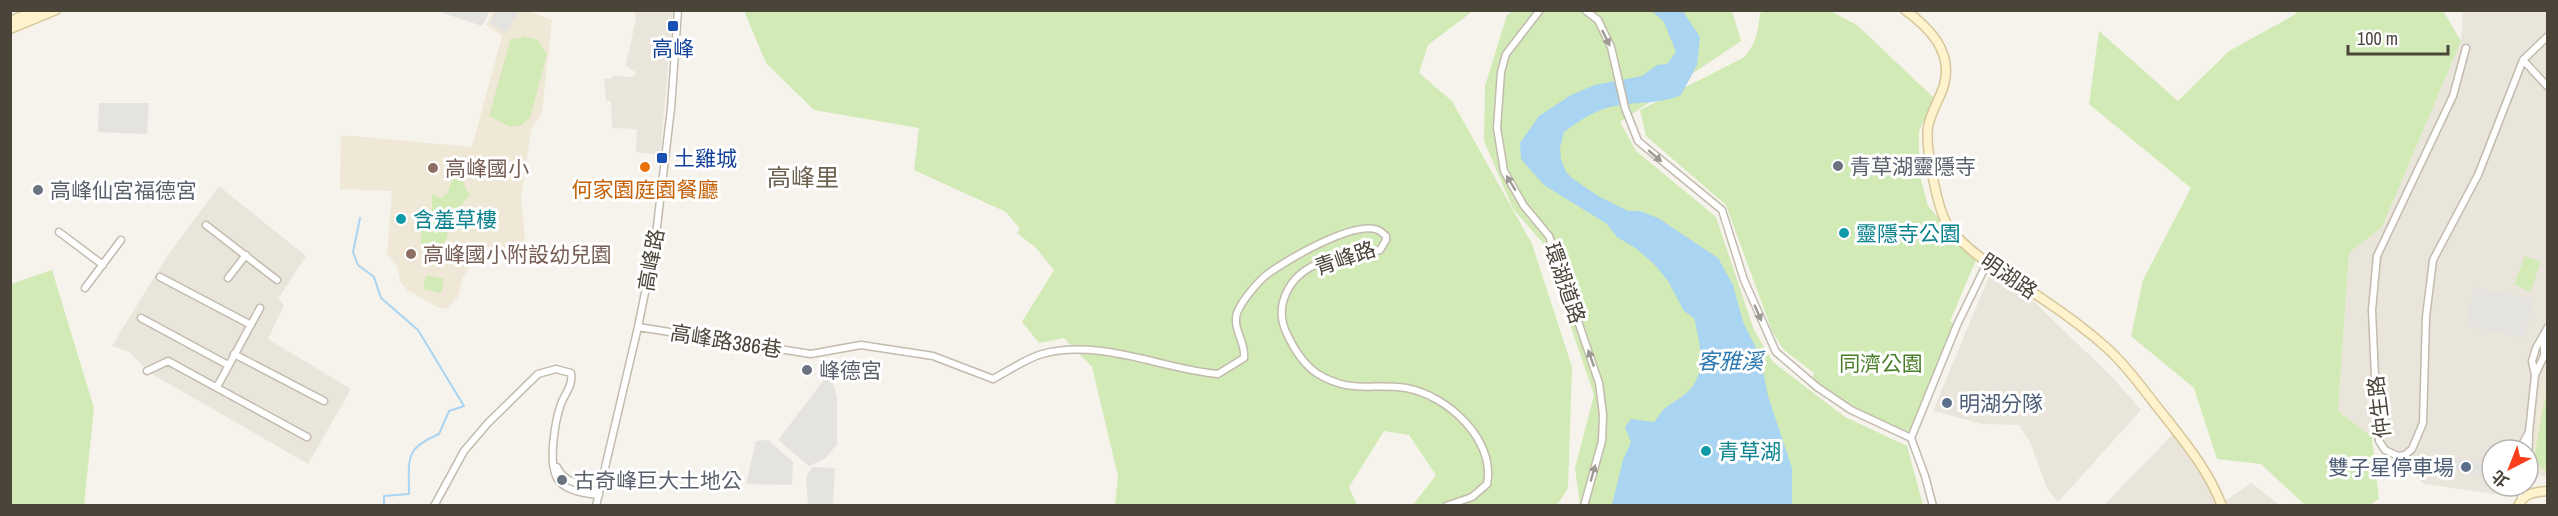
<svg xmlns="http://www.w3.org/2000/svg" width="2558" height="516" viewBox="0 0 2558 516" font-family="'Archivo Narrow','Noto Sans TC',sans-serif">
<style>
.residential{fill:#eae5da}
.education{fill:#efe8d6}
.green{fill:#d2eab5}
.parking{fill:#e5e3e0}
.water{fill:#a9d4f2}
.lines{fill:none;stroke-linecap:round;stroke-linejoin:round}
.stream{stroke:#a9d4f2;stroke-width:2}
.street-casing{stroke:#c2bbae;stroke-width:9}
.secondary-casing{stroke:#d6c79b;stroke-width:11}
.street{stroke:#fff;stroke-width:6}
.secondary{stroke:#fff3cd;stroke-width:8}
.oneway{fill:#9c9892}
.transit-dot{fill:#1a4fb4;stroke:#fff;stroke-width:2}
.worship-dot{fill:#6b7280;stroke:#fff;stroke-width:2}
.food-dot{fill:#e8710a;stroke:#fff;stroke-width:2}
.education-dot{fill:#8d6e63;stroke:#fff;stroke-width:2}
.culture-dot{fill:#0f9aa8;stroke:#fff;stroke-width:2}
.service-dot{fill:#5c6f8a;stroke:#fff;stroke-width:2}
.labels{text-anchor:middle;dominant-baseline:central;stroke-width:6;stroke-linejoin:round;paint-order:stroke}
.transit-label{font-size:21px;fill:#164399;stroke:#fff}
.worship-label{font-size:21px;fill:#5b616d;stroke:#fff;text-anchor:start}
.education-label{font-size:21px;fill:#785e54;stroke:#fff;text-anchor:start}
.food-label{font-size:21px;fill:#c56008;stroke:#fff}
.culture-label{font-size:21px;fill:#0d838f;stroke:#fff;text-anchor:start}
.street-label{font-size:21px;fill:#4b4439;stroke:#fff}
.park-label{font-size:21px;fill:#4a7f2a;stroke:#fff}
.service-label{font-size:21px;fill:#4e5e75;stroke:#fff;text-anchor:start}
.water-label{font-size:22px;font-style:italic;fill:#2e7ab2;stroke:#fff}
.quarter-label{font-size:24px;fill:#6e6250;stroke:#fff}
</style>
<rect width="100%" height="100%" fill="#f6f3ec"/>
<path class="residential" d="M635 11H673L660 155 636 152 637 129 612 128 611 101H606L604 79H610L614 76 633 77 636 73 626 65 636 19Z
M2463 11H2547V478L2541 475 2528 481V450H2492V486H2519L2501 495 2424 484 2372 437 2338 411 2349 253 2382 227 2461 41Z
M219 186 306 256 278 299 284 305 268 339 351 389 308 464 147 371 130 352 112 346 166 258Z
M1990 274 2028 296 2112 377 2141 410 2058 502 2047 488 2030 442 2019 425 1982 424 1933 411Z
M2176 431 2222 503 2251 483 2280 505 2103 506Z"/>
<path class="education" d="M494 11H528L552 20 542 113 531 130 521 198 525 238 520 256 511 261 499 258 487 250H481L463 277 458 297 446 309 439 308 407 290 400 281 397 266 387 255 392 191 340 189 341 135 472 147 502 36 486 25Z
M2547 361V478L2532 464 2541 382Z"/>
<path class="green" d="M1771 10 1830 11 1857 25 1934 98 1919 131V172L1928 206 1976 260 1950 321 1957 325 1911 438 1851 410 1812 379 1814 373 1784 350 1772 331 1726 205 1646 136 1640 110 1743 58C1756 45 1758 31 1760 13Z
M744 11H1473L1428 45 1419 73 1452 101 1532 244 1572 367 1568 488 1557 505H1413L1436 475 1409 435 1384 431 1349 487 1357 505H1115L1118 476 1092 367 1064 338 1039 343 1022 322 1054 270 1036 248 1017 233 1020 229 1006 212 914 170 919 128 814 110 766 63Z
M1513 11H1732L1741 41 1620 122 1636 151 1716 217 1754 330 1773 362 1845 417 1907 446 1923 505H1580L1575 468 1594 395 1542 242 1513 209 1484 141 1485 86 1507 15Z
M2296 11H2443L2461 41 2382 227 2349 253 2338 411 2372 437 2379 499 2370 505H2305L2261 464 2217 459 2194 388 2131 336 2143 280 2191 188 2089 104 2099 31 2178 101 2229 51 2296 14Z
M524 36 538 40 547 54 530 118 521 125 511 127 489 116 511 38 518 39Z
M452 179 463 180 467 192 470 194 449 222 447 237 442 249 421 247V215L432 214V194L442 198 448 192Z
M2525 256 2541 262 2530 292 2514 284Z
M52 270 94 408 84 505H11V284Z
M426 275 444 279 441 293 423 289Z
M2547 396V472L2537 464 2535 452 2544 403Z"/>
<path class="parking" d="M437 11H490L482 26Z
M497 11 519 12 506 33 489 23Z
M99 103H149L147 134 98 132Z
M2474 287 2533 299 2525 338 2466 326Z
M830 372 837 398V444L826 458 809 466 778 440Z
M768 440 793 462 792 485 746 484 756 441Z
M2443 456 2492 465V477L2441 468Z
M812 467 835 468 833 505 808 504 806 478Z"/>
<path class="water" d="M1652 11 1682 10 1700 37 1697 65 1681 95C1656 105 1640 101 1615 106 1596 109 1579 121 1564 132L1560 148 1561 160 1566 172 1572 178 1598 196 1628 211H1640L1658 218 1718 258 1733 285 1743 322 1760 356 1768 396 1792 468V505H1612L1623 460 1631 442 1625 427 1631 419 1654 422C1657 419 1659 415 1662 411 1671 402 1684 398 1692 387 1707 367 1699 340 1694 318L1684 311 1668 281 1655 265 1637 249 1617 237 1607 224 1544 185 1521 159 1520 143 1539 116 1571 95 1595 85 1642 76 1657 65 1667 64 1676 52 1664 22Z"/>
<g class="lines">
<path class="stream" d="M360 218 353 252 358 265 374 277 381 298 418 330 464 406 449 411 439 434C404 449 409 458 409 494L384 496V506"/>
<g class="street-casing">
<path id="street" d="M1540 10 1506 54 1501 72 1497 128 1504 171 1524 206 1549 236 1599 383 1603 415 1602 441 1584 506
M1585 10 1598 20 1611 47 1625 108 1638 141 1722 210 1744 280 1776 352 1817 387 1851 410 1911 438
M2548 36 2523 60 2548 87
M2466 48 2453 96 2377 256 2372 310 2377 421 2379 441 2385 450 2398 456 2405 455 2412 449 2423 423 2426 317 2433 260 2478 175 2523 60
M206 225 277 280
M59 232 103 265
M160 277 251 325
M228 278 246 255
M85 288 121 240
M141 318 228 365
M638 327 811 354 861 345 933 356 993 379C1008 371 1025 359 1042 354 1098 338 1163 369 1218 374L1244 358C1246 342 1232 329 1237 313 1241 302 1256 284 1265 276 1284 261 1354 220 1378 230 1381 231 1383 234 1386 236V240L1380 250C1359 255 1336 256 1317 264 1289 276 1273 306 1287 334 1294 349 1304 365 1318 374 1351 394 1372 383 1406 388 1447 395 1496 440 1487 484L1472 497 1446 506
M234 354 324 401
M147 371 168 361 307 437
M2535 375 2544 356V338
M217 387 260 308
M2519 450 2529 432
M557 467C566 486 584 482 599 494
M2528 477 2529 432 2535 375 2532 361 2536 348 2548 327
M2521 498 2525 486
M434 506 464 451 488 423 538 374 556 369 571 373C573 386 565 393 561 404 555 421 548 462 557 478 564 491 587 494 599 495
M596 506 638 327 655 243 671 108 678 10
M1933 506 1925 476 1911 438 1957 325 1988 261"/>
</g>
<g class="secondary-casing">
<path id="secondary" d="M1905 10C1930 28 1953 52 1944 85 1940 99 1931 111 1928 127 1925 146 1937 207 1947 224 1965 253 2018 282 2047 302 2068 316 2089 332 2108 349 2130 369 2147 395 2166 418 2188 446 2209 472 2222 506
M10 21 37 10
M10 29 56 10
M2518 506C2524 493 2535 492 2548 491"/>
</g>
<use href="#street" class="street"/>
<use href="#secondary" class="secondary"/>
</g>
<defs><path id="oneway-solid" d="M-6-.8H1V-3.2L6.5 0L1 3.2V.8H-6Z" transform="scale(1.5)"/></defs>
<g class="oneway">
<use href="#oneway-solid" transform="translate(1606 38) rotate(64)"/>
<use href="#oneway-solid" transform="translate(1655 156) rotate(41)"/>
<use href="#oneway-solid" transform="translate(1511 183) rotate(-121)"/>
<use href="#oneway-solid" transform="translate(1758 313) rotate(66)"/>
<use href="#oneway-solid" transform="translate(1591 358) rotate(-109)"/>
<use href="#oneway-solid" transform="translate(1593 473) rotate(-74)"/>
</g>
<g class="transit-dot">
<rect x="667" y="20" width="12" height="12" rx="3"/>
<rect x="656" y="152" width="12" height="12" rx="3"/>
</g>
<g class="worship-dot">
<circle cx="1838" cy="166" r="6"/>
<circle cx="38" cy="190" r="6"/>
<circle cx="807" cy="370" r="6"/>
<circle cx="562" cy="480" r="6"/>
</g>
<circle class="food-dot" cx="645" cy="167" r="6"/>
<g class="education-dot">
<circle cx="433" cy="168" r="6"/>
<circle cx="411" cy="254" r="6"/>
</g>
<g class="culture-dot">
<circle cx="401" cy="219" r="6"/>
<circle cx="1844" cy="233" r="6"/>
<circle cx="1706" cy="451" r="6"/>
</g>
<g class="service-dot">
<circle cx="1947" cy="403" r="6"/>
<circle cx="2466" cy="467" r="6"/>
</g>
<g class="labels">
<g class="transit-label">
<text x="673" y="48">高峰</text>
<text x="674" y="158" text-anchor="start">土雞城</text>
</g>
<g class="worship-label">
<text x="1850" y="166">青草湖靈隱寺</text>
<text x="50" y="190">高峰仙宮福德宮</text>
<text x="819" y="370">峰德宮</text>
<text x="574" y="480">古奇峰巨大土地公</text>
</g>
<g class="education-label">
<text x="445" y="168">高峰國小</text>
<text x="423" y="254">高峰國小附設幼兒園</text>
</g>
<g class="food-label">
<text x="645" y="189">何家園庭園餐廳</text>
</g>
<g class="culture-label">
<text x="413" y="219">含羞草樓</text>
<text x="1856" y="233">靈隱寺公園</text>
<text x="1718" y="451">青草湖</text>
</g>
<g class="street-label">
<text transform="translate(1345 258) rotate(-19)">青峰路</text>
<text transform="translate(651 260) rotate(-80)">高峰路</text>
<text transform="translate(2009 276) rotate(34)">明湖路</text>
<text transform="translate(1565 283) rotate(71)">環湖道路</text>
<text transform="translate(726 341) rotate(9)">高峰路386巷</text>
<text transform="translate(2379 407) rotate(-97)">仲生路</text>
</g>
<g class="park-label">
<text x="1881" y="363">同濟公園</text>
</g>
<g class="service-label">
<text x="1959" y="403">明湖分隊</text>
<text x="2454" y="467" text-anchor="end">雙子星停車場</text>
</g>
<g class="water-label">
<text x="1730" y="361">客雅溪</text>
</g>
<g class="quarter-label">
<text x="803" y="177">高峰里</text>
</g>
</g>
<rect width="2558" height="516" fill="none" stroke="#4b4439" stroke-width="24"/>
<g transform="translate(2510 468) rotate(222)"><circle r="28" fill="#ffffff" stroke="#b7b4b0" stroke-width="1.5"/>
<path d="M0-4.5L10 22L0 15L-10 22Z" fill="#fc3f1d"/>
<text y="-9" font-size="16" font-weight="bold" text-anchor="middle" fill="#4b4439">北</text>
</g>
<path d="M2348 45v9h100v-9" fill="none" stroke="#4b4439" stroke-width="3"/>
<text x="2357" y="45" font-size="18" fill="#4b4439" stroke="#ffffff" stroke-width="4.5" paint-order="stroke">100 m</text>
</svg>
